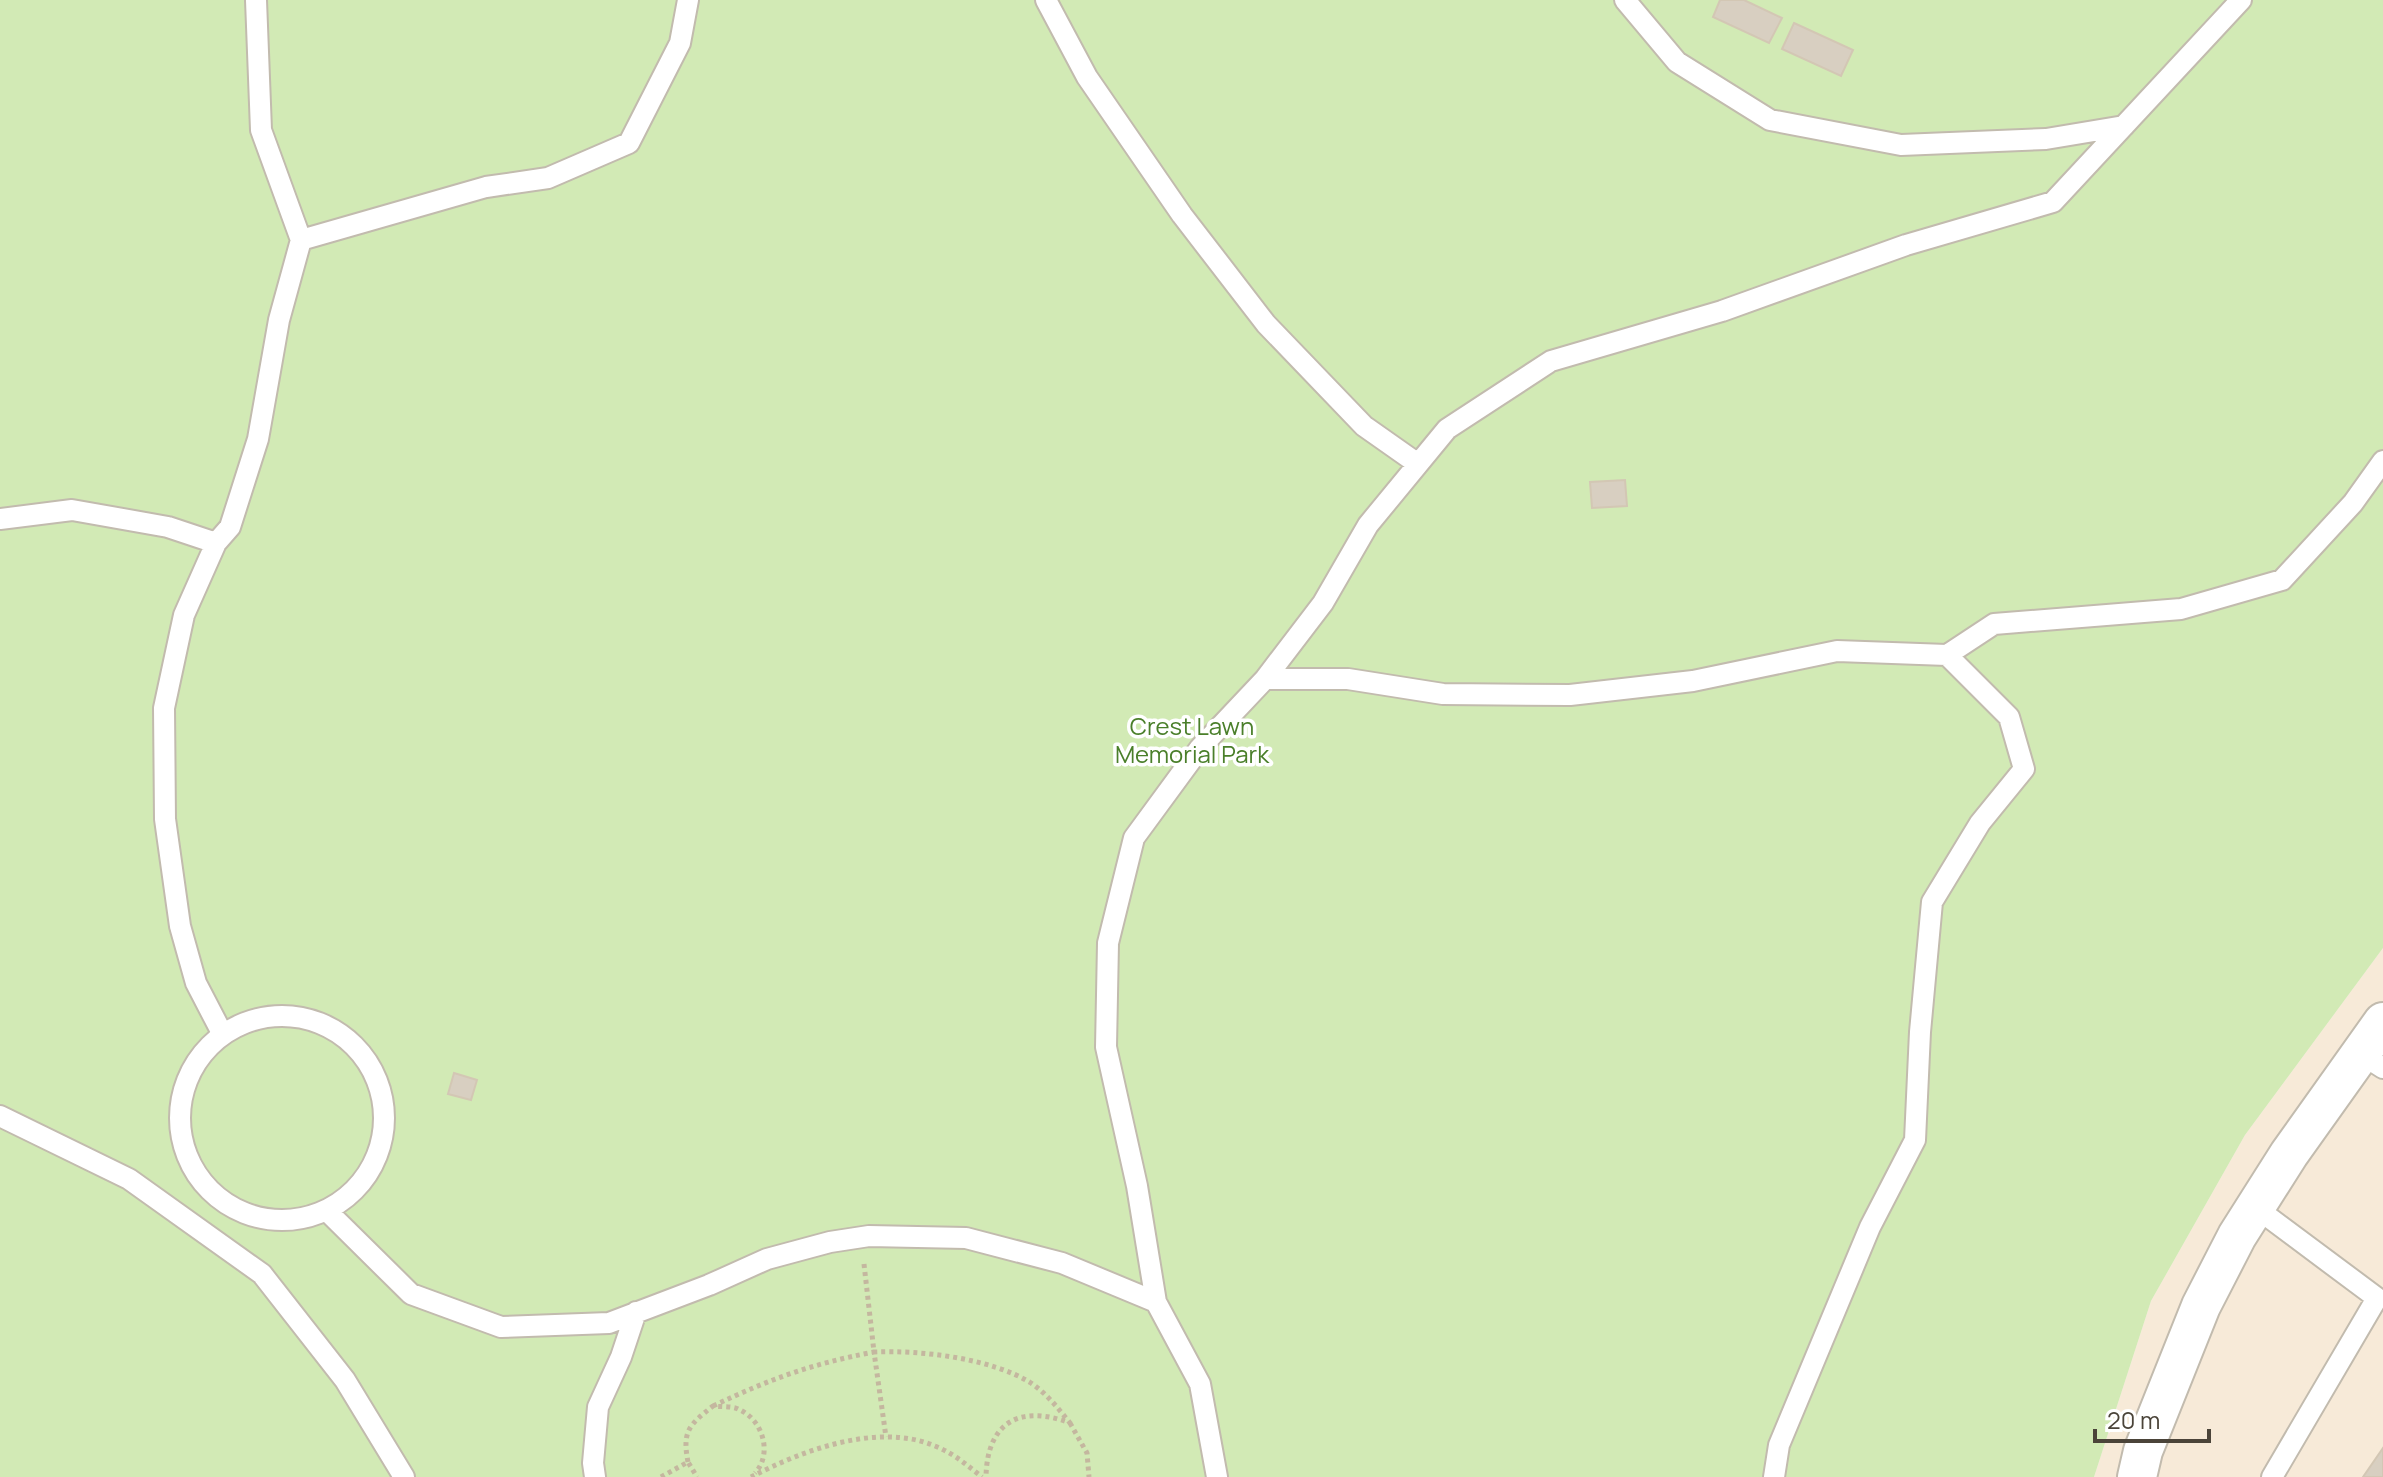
<svg xmlns="http://www.w3.org/2000/svg" width="2383" height="1477" viewBox="0 0 2383 1477" font-family="Manrope,sans-serif">
<style>
.commercial{fill:#f7ead8}
.green{fill:#d2eab5}
.building{fill:#d8cfc1;stroke:#d3c7b4;stroke-width:2}
.lines{fill:none;stroke-linecap:round;stroke-linejoin:round}
.lane-casing{stroke:#c2bbae;stroke-width:24}
.street-casing{stroke:#c2bbae;stroke-width:42}
.path{stroke:#c4b79f;stroke-width:5;stroke-dasharray:4 4;stroke-linecap:butt}
.lane{stroke:#fff;stroke-width:20}
.street{stroke:#fff;stroke-width:38}
.labels{text-anchor:middle;dominant-baseline:central;stroke-width:7;stroke-linejoin:round;paint-order:stroke}
.park-label{font-size:24px;fill:#4a7f2a;stroke:#fff}
</style>
<rect width="100%" height="100%" fill="#f6f3ec"/>
<path class="commercial" d="M2383 948V1477H2094L2151 1301 2245 1135Z"/>
<path class="green" d="M0 0H2383V948L2245 1135 2151 1301 2094 1477H0Z"/>
<path class="building" d="M1720 0H1744L1782 18 1769 43 1713 17Z
M1794 23 1853 50 1841 76 1782 49Z
M1625 480 1627 506 1592 508 1590 482Z
M454 1073 477 1080 471 1100 448 1094Z
M2383 1448V1477H2363Z"/>
<g class="lines">
<g class="lane-casing">
<path id="lane" d="M1046 0 1087 77 1182 215 1266 324 1364 426 1418 464
M1625 0 1677 62 1770 120 1901 145 2046 139 2124 126
M301 240 486 187 548 178 629 143 680 43 688 0
M0 519 72 510 168 527 216 543
M1947 655 1994 624 2181 609 2282 580 2353 503 2383 461
M1265 679 1323 603 1368 525 1447 429 1551 361 1722 311 1906 245 2053 202 2241 0
M180 1118a102 102 0 1 1 204 0a102 102 0 1 1-204 0Z
M222 1033 196 983 180 926 165 819 164 708 184 615 216 543 230 527 258 439 279 320 301 240 261 130 256 0
M2361 1054 2383 1068
M0 1116 129 1179 262 1274 345 1380 404 1477
M2255 1207 2377 1298 2272 1477
M327 1211 411 1294 501 1327 609 1323 709 1285 767 1259 830 1242 869 1236 966 1238 1062 1263 1156 1302 1200 1384 1217 1477
M1156 1302 1137 1186 1106 1047 1108 943 1134 838 1200 748 1265 679H1348L1443 694 1570 695 1693 681 1837 651 1947 655 2009 717 2024 769 1980 823 1932 902 1920 1032 1915 1140 1870 1227 1779 1445 1774 1477
M595 1477 593 1463 598 1407 621 1357 636 1312"/>
</g>
<g class="street-casing">
<path id="street" d="M2137 1477 2143 1451 2201 1306 2237 1236 2289 1154 2383 1022"/>
</g>
<path class="path" d="M864 1264 874 1352C920 1350 991 1358 1031 1383 1047 1394 1058 1408 1070 1423 1020 1404 987 1422 986 1477
M713 1406C770 1379 811 1364 874 1352L886 1437
M1070 1423 1087 1453 1089 1477
M688 1462C682 1431 689 1425 713 1406 720 1407 732 1406 738 1409 763 1419 773 1454 755 1473
M661 1477 688 1462 697 1477
M751 1477C803 1450 878 1422 935 1446 953 1453 967 1465 982 1477"/>
<use href="#lane" class="lane"/>
<use href="#street" class="street"/>
</g>
<g class="labels">
<g class="park-label">
<text x="1192" y="725">Crest Lawn<tspan x="1192" dy="28">Memorial Park</tspan></text>
</g>
</g>
<path d="M2095 1429v12h114v-12" fill="none" stroke="#4b4439" stroke-width="4"/>
<text x="2107" y="1429" font-size="24" fill="#4b4439" stroke="#ffffff" stroke-width="6" paint-order="stroke">20 m</text>
</svg>
